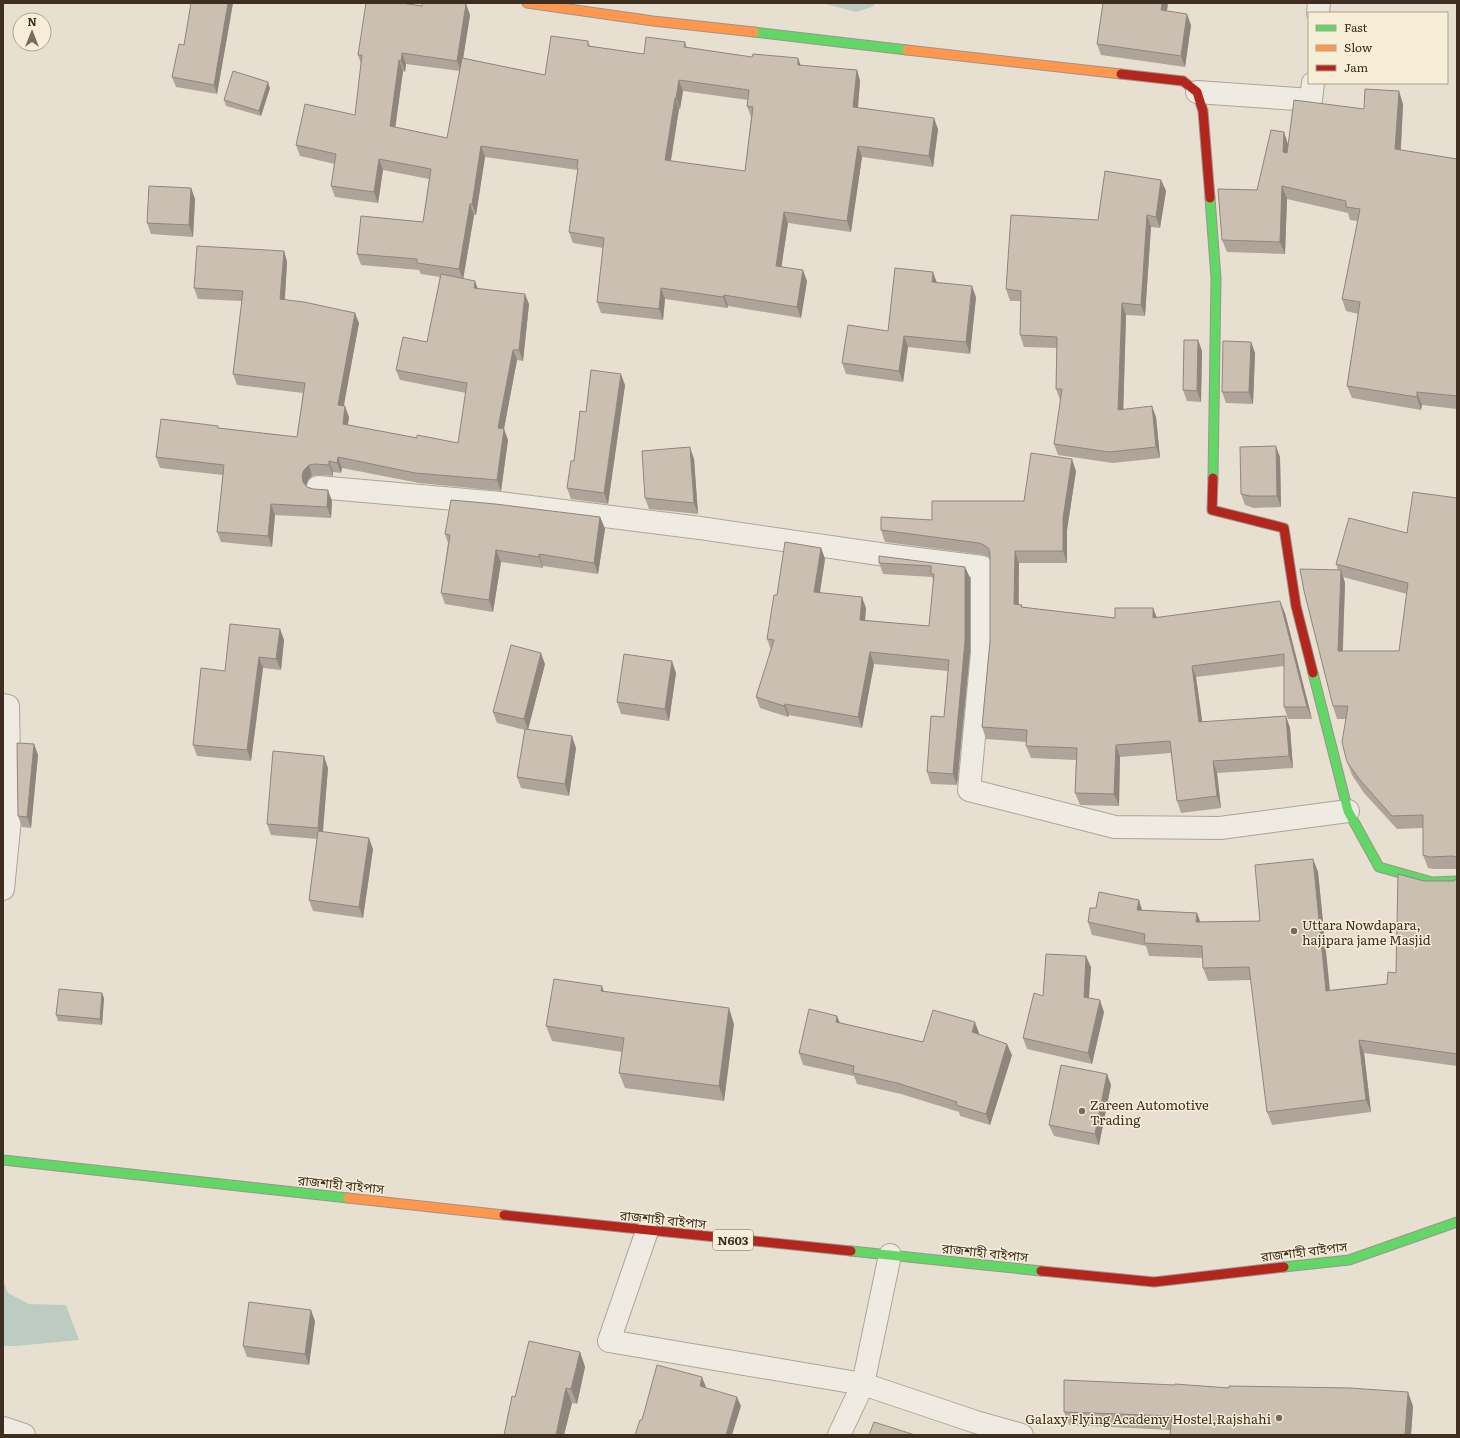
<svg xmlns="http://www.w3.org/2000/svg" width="1460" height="1438" viewBox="0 0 1460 1438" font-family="Literata,'Noto Sans Bengali',serif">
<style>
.water{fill:#bcccc2}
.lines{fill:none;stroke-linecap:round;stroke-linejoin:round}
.street-casing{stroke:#ada599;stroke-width:24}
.fast-casing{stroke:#9c958a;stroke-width:11}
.slow-casing{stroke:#9c958a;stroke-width:11}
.jam-casing{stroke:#9c958a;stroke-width:11}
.street{stroke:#efebe3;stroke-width:22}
.fast{stroke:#63d668;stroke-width:9}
.slow{stroke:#ff974d;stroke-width:9}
.jam{stroke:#b3261e;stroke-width:9}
.wall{fill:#afa499;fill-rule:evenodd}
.shaded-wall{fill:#8e867d}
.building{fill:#cbbfb2;stroke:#8e867d;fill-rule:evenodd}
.poi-dot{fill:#786c5e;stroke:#f7eed8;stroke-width:1.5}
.labels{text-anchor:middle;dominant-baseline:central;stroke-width:3;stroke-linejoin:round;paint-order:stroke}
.shield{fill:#f7eed8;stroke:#756857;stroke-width:1}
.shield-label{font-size:12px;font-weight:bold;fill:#3d2e20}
.poi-label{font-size:13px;fill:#3d2e20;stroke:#f7eed8;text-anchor:start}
.street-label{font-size:13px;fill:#3d2e20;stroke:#f7eed8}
</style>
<rect width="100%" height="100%" fill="#e7e0d1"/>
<path class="water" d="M822 3H876L872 7 856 12Z
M3 1281 8 1293 29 1304 66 1305 79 1340 16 1346H3Z"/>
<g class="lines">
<g class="street-casing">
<path id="street" d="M1318 13 1319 3
M1197 92 1311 100 1313 83
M318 487 500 503 700 528 886 555 982 567V653L969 790 1115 827 1220 828 1348 811
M3 705 8 706 10 819 3 889
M647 1231 609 1341 863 1384 976 1422 1022 1435
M3 1428 24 1435
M839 1435 863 1384 890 1255"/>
</g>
<g class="fast-casing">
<path id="fast" d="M754 32 907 50
M1210 198 1216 278 1213 478
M1313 673 1348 811 1379 867 1432 882 1457 881
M3 1160 348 1198
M851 1251 1041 1271
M1284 1267 1349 1260 1457 1222"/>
</g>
<g class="slow-casing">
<path id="slow" d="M527 3 653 21 754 32
M907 50 1121 74
M348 1198 504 1215"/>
</g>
<g class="jam-casing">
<path id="jam" d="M1121 74 1183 81 1197 92 1203 111 1210 198
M1213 478 1212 510 1284 528 1296 606 1313 673
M504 1215 851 1251
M1041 1271 1154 1282 1284 1267"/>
</g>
<use href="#street" class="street"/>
<use href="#fast" class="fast"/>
<use href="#slow" class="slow"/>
<use href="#jam" class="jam"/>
</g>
<path class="wall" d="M191 3H233L217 94 176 87 172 77 184 45Z
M1103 3H1168L1167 11 1191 25 1185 67 1101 55 1097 44Z
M466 4 470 15 463 58 545 75 588 41 590 46 644 54 685 42 687 47 801 66 857 70 860 81 858 108 938 129 933 167 862 157 851 232 788 223 781 267 807 281 801 318 728 306 727 308 665 299 663 320 601 313 597 302 603 248 573 243 569 232 578 170 485 157 476 215H474L463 279 478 288 529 304 523 361 517 360 504 429 508 440 501 491 419 483 342 468 341 473 333 472V476L319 475 312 476 308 480 306 485 307 487 332 501 331 518 275 515 272 547 221 542 217 532 223 475 160 468 156 457 219 428 297 437 303 393 237 385 233 374 242 301 198 299 194 288 284 251 287 262 285 300 359 323 343 406 349 417 348 425 417 438 458 443 466 393 400 380 396 370 427 342 440 277 421 274 419 270 361 265 357 254 423 222 429 179 383 170 378 203 335 197 331 186 335 164 300 156 296 145 355 115 361 64 358 55 422 6ZM406 64 460 71 447 138 395 127 403 71 405 72ZM683 91 748 100 747 106 751 117 745 171 671 161 679 109H680Z
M270 88 261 116 226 106 224 100Z
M1403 104 1401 150 1457 159V409L1422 405 1421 410 1352 398 1347 386 1358 314 1346 311 1342 299 1358 221 1350 220 1348 213 1287 199 1285 254 1227 252 1222 240 1257 190 1284 132 1288 144 1364 109Z
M1161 180 1166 191 1160 228 1151 227 1145 316 1126 315 1123 409 1156 417 1160 458 1113 463 1058 455 1054 444 1061 400H1060L1056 389 1057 348 1024 347 1020 335 1021 301H1010L1006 289Z
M191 188 195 199 193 237 151 234 147 223Z
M937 282 976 297 970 354 908 347 903 382 846 374 842 363 888 331Z
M1198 340 1202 351 1201 402 1187 401 1183 390Z
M1251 342 1255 353 1253 404 1226 403 1222 392Z
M625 385 608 504 571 499 567 488 586 412Z
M1280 457 1281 507 1254 508 1245 505 1241 494Z
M694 459 698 514 649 509 645 498Z
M1076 471 1067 530V563H1019V604L1022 607 1115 618 1153 608 1156 617 1285 613 1312 719H1288L1284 707V666L1196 677 1202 722 1286 716 1290 728 1293 768 1217 773 1221 808 1181 813 1177 801 1171 753 1120 757 1119 806 1080 805 1075 793 1076 760 1031 758 1026 746 1027 742 986 739 982 727 990 641V558L989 557 984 555 885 542 881 530 1024 501Z
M1457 498V869H1433L1428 868 1423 855V828L1397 829 1364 793 1352 775 1347 762 1346 719H1337L1333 706 1338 570 1336 564 1407 533ZM1343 577 1407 594 1399 651H1343L1345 583Z
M600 517 605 529 598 574 543 566V568L501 562 493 612 445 604 441 593 448 543 445 534Z
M821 548 825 559 820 593 866 608 865 621 929 626 934 582 932 577 883 574 879 563 965 567 970 578V652L957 785 931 784 927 772 944 717 948 671 874 664 862 728 789 715 788 717 760 708 756 697 771 650 767 639 777 595Z
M280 629 284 640 281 670 263 668 251 761 197 756 193 745Z
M545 664 528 729 576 748 569 796 521 788 517 777 525 730 497 723 493 712Z
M676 673 669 721 621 714 617 702Z
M34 744 38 755 31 828 22 827 18 816Z
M328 768 323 832 373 849 363 918 313 911 309 900 317 839 271 835 267 824Z
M1313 859 1318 872 1330 990 1387 984 1396 973 1424 881H1453L1457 879V1066L1364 1053 1371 1112 1272 1125 1267 1112 1251 980 1208 981 1203 968V958L1149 956 1146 946 1092 935 1088 922 1096 908 1197 913 1200 922 1260 921Z
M1091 967 1089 998 1104 1012 1092 1064 1027 1049 1023 1038 1043 996Z
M604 992 734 1024 724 1101 625 1088 619 1073 622 1052 552 1041 546 1026Z
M104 998 102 1025 58 1021 56 1015Z
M837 1016 840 1023 923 1042 979 1033V1035L1012 1055 990 1125 960 1116 959 1112 901 1094 857 1084 854 1076 803 1065 799 1053Z
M1107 1074 1111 1085 1099 1145 1054 1136 1049 1125Z
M315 1321 309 1365 247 1357 243 1346Z
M580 1352 585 1367 577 1404 572 1403 564 1435H504L515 1397Z
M1413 1406 1411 1435H1170L1171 1430 1069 1425 1064 1412Z"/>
<path class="shaded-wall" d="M228 3H233L217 94 214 85Z
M1162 3H1168L1165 22 1161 10Z
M466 4 470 15 461 72 457 61Z
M1187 14 1191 25 1185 67 1181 56Z
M402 53 406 64 405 72 401 61Z
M798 58 802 69 798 65Z
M399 60 403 71 394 137 390 126Z
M857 70 860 81 857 118 853 107Z
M679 80 683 91 680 109 676 98Z
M268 82 270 88 261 116 259 111Z
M1399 91 1403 104 1400 161 1395 149Z
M675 98 679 109 669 171 665 160Z
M934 118 938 129 933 167 929 156Z
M1284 132 1288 145V165L1283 152Z
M481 146 485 157 476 215 472 204Z
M858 146 862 157 851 232 847 221Z
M379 159 383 170 378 203 374 192Z
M1161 180 1166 191 1160 228 1156 217Z
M1282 186 1287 199 1285 254 1280 242Z
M191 188 195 199 193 237 189 225Z
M470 204 474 215 463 280 459 269Z
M784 212 788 223 780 277 776 266Z
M1147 215 1151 227 1145 316 1141 305Z
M284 251 287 262 284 310 280 299Z
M803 270 807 281 801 318 797 307Z
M933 272 937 283 932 282Z
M475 281 479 292 474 288Z
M972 286 976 297 970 354 966 342Z
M661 288 665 299 663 320 659 309Z
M525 294 529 304 523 361 519 350Z
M724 295 728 306 727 308 723 297Z
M1122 303 1126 315 1123 421 1118 410Z
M355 313 359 323 342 416 338 405Z
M904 336 908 347 903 382 899 371Z
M1198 340 1202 351 1201 402 1197 391Z
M1251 342 1255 353 1253 404 1249 392Z
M513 350 517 360 502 439 498 428Z
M621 374 625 385 608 504 604 493Z
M1417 392 1422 405 1421 410 1417 397Z
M345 406 349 417 346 435 343 424Z
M1152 406 1156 417 1160 458 1156 447Z
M504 429 508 440 501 491 497 480Z
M1276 446 1280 457 1281 507 1277 496Z
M690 447 694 459 698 514 694 503Z
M338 457 342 468 341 473 337 463Z
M1072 459 1076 471 1067 530V563L1063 551V518Z
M329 461 333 472V476L329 465Z
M309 465 312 476 308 480 306 486 303 482 302 475 304 470Z
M328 490 332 501 331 518 327 507Z
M271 504 275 515 272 547 268 536Z
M600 517 605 529 598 574 594 563Z
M821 548 825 559 818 603 814 592Z
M496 550 501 562 493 612 489 600Z
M1015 551 1019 563 1018 616 1014 604Z
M539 554 543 566V568L539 557Z
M965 567 970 578V652L957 785 953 774Z
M1341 570 1345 583 1342 664 1338 651Z
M862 597 866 608 864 632 860 620Z
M1280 601 1285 613 1312 719 1307 707Z
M1153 608 1158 620 1153 618Z
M280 629 284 640 281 670 276 659Z
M870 652 874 664 862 728 858 717Z
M541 653 545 664 528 730 524 719Z
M259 657 263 668 251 761 247 750Z
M672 661 676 673 669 721 665 709Z
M1192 666 1196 677 1204 734 1199 722Z
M785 704 789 715 788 717 784 706Z
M1286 716 1290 728 1293 768 1289 756Z
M572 736 576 748 569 796 565 784Z
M34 744 38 755 31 828 27 817Z
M1116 745 1120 757 1119 806 1114 794Z
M324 756 328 768 322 840 318 828Z
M1213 761 1217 773 1221 808 1217 796Z
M369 838 373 849 363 918 359 907Z
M1313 859 1318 872 1331 1004 1326 991Z
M1139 900 1143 913 1137 910Z
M1197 913 1202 926 1196 922Z
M1086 956 1091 967 1088 1008 1084 997Z
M602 986 607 1001 601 991Z
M102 993 104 998 102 1025 100 1019Z
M1100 1000 1104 1012 1092 1064 1088 1053Z
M729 1008 734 1024 724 1101 719 1086Z
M837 1016 841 1027 836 1022Z
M975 1022 979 1033 976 1044 972 1032Z
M1359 1040 1364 1053 1371 1112 1366 1100Z
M1007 1044 1012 1055 990 1125 986 1114Z
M1107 1074 1111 1085 1099 1145 1095 1134Z
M311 1310 315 1321 309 1365 305 1354Z
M580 1352 585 1367 577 1404 571 1389Z
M702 1377 706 1387 703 1395 700 1386Z
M566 1388 572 1403 564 1435H556Z
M1408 1392 1413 1406 1411 1435H1405Z
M737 1397 741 1406 732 1435H726Z"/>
<path class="building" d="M191 3H228L214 85 172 77 179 44 184 45Z
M366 3H401L422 6V3H458L466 4 457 61 402 53 401 61 399 60 390 126 447 138 462 58 545 75 551 36 588 41V46L644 54 646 37 685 42 684 47 752 57 753 54 798 58V65L857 70 853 107 934 118 929 156 858 146 847 221 784 212 776 266 803 270 797 307 724 295 723 297 661 288 659 309 597 302 604 238 569 232 578 168 577 167 578 160 481 146 472 204H470L459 269 417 263V259L357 254 361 216 423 222 431 169 379 159 374 192 331 186 336 154 296 145 305 104 355 115 362 55H358ZM679 80 749 90 747 106 753 107 745 171 665 160 675 98H676Z
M1103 3H1162L1161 10 1187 14 1181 56 1097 44Z
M233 71 268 82 259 111 224 100Z
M1365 89 1399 91 1395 149 1457 159V396L1417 392V397L1347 386 1360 302 1342 299 1360 209 1346 207V201L1282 186 1280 242 1222 240 1218 189 1257 190 1271 130 1284 132 1283 152 1287 153 1294 100 1364 109Z
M1105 171 1161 180 1156 217 1147 215 1141 305 1122 303 1118 410 1152 406 1156 447 1109 452 1054 444 1062 389H1056L1057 337 1020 335 1021 291 1006 289 1011 215 1098 220Z
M149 186 191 188 189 225 147 223Z
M197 246 284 251 280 299 304 302 355 313 338 405 345 406 343 424 417 438V435L458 443 467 383 396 370 403 337 427 342 441 274 475 281 474 288 525 294 519 350H513L498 428 504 429 497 480 415 473 338 457 337 463 329 461V465L315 464 309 465 304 470 302 475 303 482 307 487 313 489 328 490 327 507 271 504 268 536 217 532 224 465 156 457 161 419 218 426V428L297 437 305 383 233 374 243 291 194 288Z
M895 268 933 272 932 282 972 286 966 342 904 336 899 371 842 363 848 325 888 331Z
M1184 340H1198L1197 391 1183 390Z
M1223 341 1251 342 1249 392H1222Z
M591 370 621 374 604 493 567 488 571 461H574L580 411 586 412Z
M1276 446 1277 496H1250L1241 494 1240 447Z
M690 447 694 503 645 498 642 451Z
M1031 453 1072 459 1063 518V551H1015L1014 604 1022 605 1021 607 1115 618V608H1153V618L1280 601 1307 707H1284V654L1192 666 1199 722 1286 716 1289 756 1213 761 1217 796 1177 801 1170 741 1116 745 1114 794 1075 793 1077 748 1026 746 1027 730 982 727 990 641V555L989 549 984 545 979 543 881 530V517L932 520V501H1024Z
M1413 492 1457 498V857L1452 856 1429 857 1423 855V815L1392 816 1360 780 1347 762 1342 742 1348 706H1333L1304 591 1300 569 1341 570 1338 651H1399L1408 583 1336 564 1349 518 1407 533Z
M451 500 495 504 600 517 594 563 539 554V557L496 550 489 600 441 593 450 535 445 534Z
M785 542 821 548 814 592 862 597 860 620 929 626 934 574H931V566L879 563V556L965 567V641L953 774 927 772 931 716 944 717 949 660 870 652 858 717 785 704 784 706 756 697 774 640 767 639 774 595H777Z
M230 624 280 629 276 659 259 657 247 750 193 745 201 668 225 671Z
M511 645 541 653 524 719 493 712Z
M624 654 672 661 665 709 617 702Z
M525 729 572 736 565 784 517 777Z
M17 743 34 744 27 817 18 816Z
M273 751 324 756 318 828 267 824Z
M318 831 369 838 359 907 309 900Z
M1313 859 1326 991 1387 984 1388 972 1396 973 1398 874 1424 881H1453L1457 879V1054L1359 1040 1366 1100 1267 1112 1249 967 1203 968 1202 946 1144 943 1145 934 1088 922 1090 908H1096L1099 892 1139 900 1137 910 1197 913 1196 922 1260 921 1255 865Z
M1046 954 1086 956 1084 997 1100 1000 1088 1053 1023 1038 1034 993 1043 996Z
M554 979 602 986 601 991 729 1008 719 1086 619 1073 624 1038 546 1026Z
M59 989 102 993 100 1019 56 1015Z
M809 1009 837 1016 836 1022 923 1042 933 1010 975 1022 972 1032 1007 1044 986 1114 956 1105 957 1102 897 1083 853 1073 854 1066 799 1053Z
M1061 1065 1107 1074 1095 1134 1049 1125Z
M249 1302 311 1310 305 1354 243 1346Z
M529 1341 580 1352 571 1389 566 1388 556 1435H504L512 1396 515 1397Z
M657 1365 702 1377 700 1386 737 1397 726 1435H635L640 1420H642Z
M1064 1380 1175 1385V1384L1229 1388V1386L1350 1388 1408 1392 1405 1435H1170L1172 1416 1064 1412Z
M874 1422 915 1435H869Z"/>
<g class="poi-dot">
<circle cx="1294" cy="931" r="4"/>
<circle cx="1082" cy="1111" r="4"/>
<circle cx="1279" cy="1418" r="4"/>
</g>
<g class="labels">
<rect class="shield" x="713" y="1230" width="40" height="20" rx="3"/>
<g class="shield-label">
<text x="733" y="1240">N603</text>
</g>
<g class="poi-label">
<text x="1302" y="924">Uttara Nowdapara,<tspan x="1302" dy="15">hajipara jame Masjid</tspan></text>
<text x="1090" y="1104">Zareen Automotive<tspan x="1090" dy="15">Trading</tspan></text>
<text x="1271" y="1418" text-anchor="end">Galaxy Flying Academy Hostel,Rajshahi</text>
</g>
<g class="street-label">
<text transform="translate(341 1184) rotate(6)">রাজশাহী বাইপাস</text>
<text transform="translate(663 1219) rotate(6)">রাজশাহী বাইপাস</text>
<text transform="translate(1304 1251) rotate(-7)">রাজশাহী বাইপাস</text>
<text transform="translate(985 1252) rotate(6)">রাজশাহী বাইপাস</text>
</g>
</g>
<rect width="1460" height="1438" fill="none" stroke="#3d2e20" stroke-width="8"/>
<rect x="1308" y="12" width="140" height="72" fill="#f7eed8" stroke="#ada18e"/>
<rect x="1316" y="25" width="20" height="6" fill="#63d668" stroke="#ada18e"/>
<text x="1344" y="32" font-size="12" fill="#3d2e20">Fast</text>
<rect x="1316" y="45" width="20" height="6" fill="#ff974d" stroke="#ada18e"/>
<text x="1344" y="52" font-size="12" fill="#3d2e20">Slow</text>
<rect x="1316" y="65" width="20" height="6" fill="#b3261e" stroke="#ada18e"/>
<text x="1344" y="72" font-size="12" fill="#3d2e20">Jam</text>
<g transform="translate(32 32)"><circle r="19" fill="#f7eed8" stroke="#ada18e"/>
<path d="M0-3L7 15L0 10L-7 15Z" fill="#786c5e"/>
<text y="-6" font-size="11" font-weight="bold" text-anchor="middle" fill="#3d2e20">N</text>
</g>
</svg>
